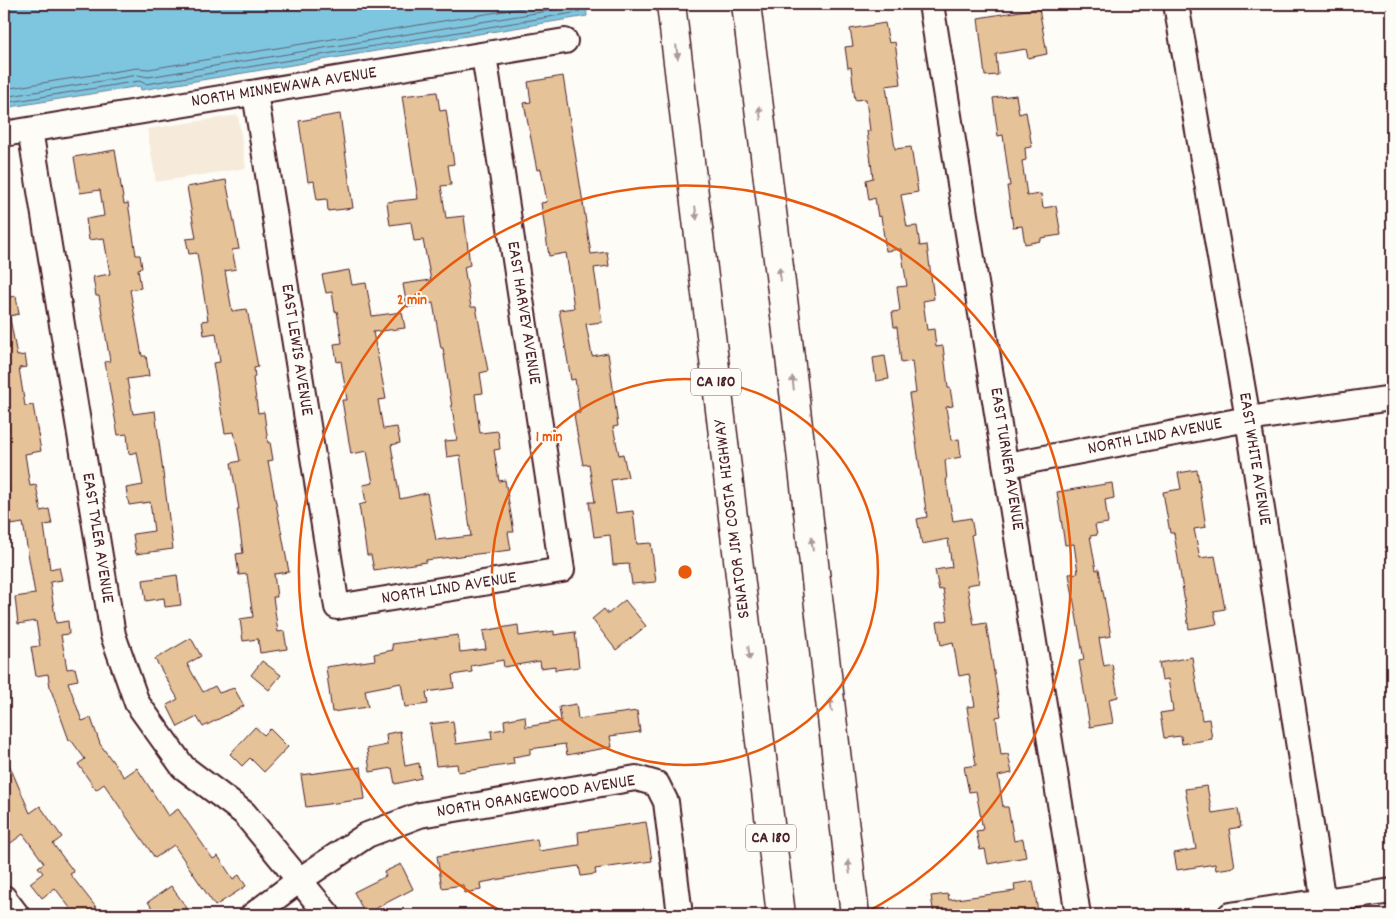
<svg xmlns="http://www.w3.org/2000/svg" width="1396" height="919" viewBox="0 0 1396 919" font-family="Dekko,sans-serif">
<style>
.built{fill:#f6ebda}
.water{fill:#7ec6df;stroke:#698397}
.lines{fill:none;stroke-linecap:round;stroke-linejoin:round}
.shore{stroke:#5f6273;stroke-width:1}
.building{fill:#e5c297;stroke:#4a1f2b}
.minor-casing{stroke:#4a1f2b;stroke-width:28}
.highway-casing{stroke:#4a1f2b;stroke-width:31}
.minor{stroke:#fdfcf7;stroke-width:24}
.highway{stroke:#fdfcf7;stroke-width:28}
.oneway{fill:#ac999b}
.ring{fill:none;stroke:#e8590c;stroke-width:2.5}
.labels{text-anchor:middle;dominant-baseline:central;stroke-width:4;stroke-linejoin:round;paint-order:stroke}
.shield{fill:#fdfcf7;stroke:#806168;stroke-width:1}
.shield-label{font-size:16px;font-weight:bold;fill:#4a1f2b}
.street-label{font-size:18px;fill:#4a1f2b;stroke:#fdfcf7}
.centre{fill:#e8590c;stroke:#fdfcf7;stroke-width:2.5}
.ring-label{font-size:15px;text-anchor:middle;font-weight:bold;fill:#e8590c;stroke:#fdfcf7;stroke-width:4;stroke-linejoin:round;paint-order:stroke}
</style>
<rect width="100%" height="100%" fill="#fdfcf7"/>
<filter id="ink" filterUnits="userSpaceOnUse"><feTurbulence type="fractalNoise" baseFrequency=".02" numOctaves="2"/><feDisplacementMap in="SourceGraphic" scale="10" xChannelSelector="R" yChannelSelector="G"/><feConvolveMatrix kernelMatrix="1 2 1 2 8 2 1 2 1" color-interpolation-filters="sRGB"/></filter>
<g filter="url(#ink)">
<path class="built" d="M238 115 246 168 156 182 147 129Z"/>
<path class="water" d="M4 4H586L587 16 141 90 140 86 4 108Z"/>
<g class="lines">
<path class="shore" d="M4 89 137 68 149 69 547 4
M4 97 138 75 148 77 572 7 575 4
M4 103 139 81 146 84 579 12 581 4"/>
</g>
<path class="building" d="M1039 8 1047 54 1028 58 1026 49 996 54 998 75 985 76 978 18Z
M885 23 889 43 895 42 901 84 886 86 895 149 911 147 918 192 901 195 907 227 917 226 920 246 927 245 934 299 923 301 927 330 934 329 936 347 943 346 948 388H950L953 406 946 407 951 440 959 439 961 457 945 460 947 480H946L953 521 971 518 974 534 971 535 979 583 967 585 974 625 986 623 1001 716 996 717 1001 755 1008 754 1012 773 998 776 1003 807H1008L1014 841 1023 839 1026 857 988 864 985 849 980 850 976 831 983 830 976 791 969 792 964 767 976 765 967 707 975 706 969 674 959 676 953 642 941 645 937 622 948 620 943 589 939 590 935 570 952 567 948 539 922 544 917 519 927 517 909 394 916 393 912 361 901 363 897 327H894L892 312 900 311 897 287 907 286 901 249 886 251 881 216 878 217 875 198 869 200 866 180 873 178 867 131H870L866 99 855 100 851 67 848 68 845 47 853 46 850 29Z
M563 76 591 254 607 252 609 266 594 268 602 322 586 324 592 356 608 353 611 373 618 426 613 427 619 455 623 454 628 477 611 480 616 513 633 511 637 544 651 543 656 582 632 584 629 564 613 565 610 535 594 537 589 502H595L589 464 583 465 577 433 574 414 580 413 575 379 571 380 559 310 574 308 569 272 566 253 549 256 541 203 547 202 541 169 537 170 524 103 531 102 528 82Z
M437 92 440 111 446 110 454 164 448 165 451 185 441 186 446 218 464 216 470 265 464 267 471 307H476L488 371 480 373 483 393 475 394 480 433 498 431 500 449 494 450 499 481 505 480 514 532H508L511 550 426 560V562L374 570 371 555H367L359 505 366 503 363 485 373 483 367 451 351 454 342 400H347L341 361 337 362 334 344 342 343 337 311 335 312 332 292 326 293 322 275 349 270 352 285 366 283 372 316 402 312 405 328 373 332 386 399 378 400 383 429 397 427 400 443 391 445 400 499 427 493 436 540 471 536 460 455 447 457 445 441 457 440 443 348H441L433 303 407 307 403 284 431 280 423 240 414 241 411 222 390 225 387 202 418 199 402 96Z
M1016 95 1019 114 1026 112 1032 147 1025 148 1026 160 1022 161 1027 196 1041 194 1043 208 1056 206 1061 235 1041 238V241L1025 244 1022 226 1013 227 1007 186H1010L1003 135 998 136 993 98Z
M340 114 353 208 328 211 327 199 317 200 314 181 308 182 299 121Z
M115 150 124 204 128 203 136 255H140L142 268 138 269 141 288 130 290 142 356H146L149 376 127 379 133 414 155 411 173 549 136 554 133 534 154 531 150 502 129 505 126 488 143 485 137 452 129 454 127 434 118 435 105 362 110 361 99 296H96L93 277 110 274 104 238 89 240 86 219 104 216 100 190 80 193 74 157Z
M226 180 239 249 232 250 236 269 225 271 232 311 247 309 258 367 254 368 255 377 253 378 258 413 264 412 268 443 270 442 273 460 268 461 289 572 274 574 277 597H273L278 632 284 631 287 649 260 653 258 639 243 641 240 619 253 617 247 574 239 575 236 554 243 553 237 509H239L231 463 240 461 234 432 225 433 213 363 220 362 216 333 204 335 202 321 208 320 197 253 189 254 186 239 196 238 187 187Z
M16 296 19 314 4 317V298Z
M10 318 17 356 25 355 27 367 19 368 25 406 33 405 41 451 25 454 30 486 36 485 41 511 49 509 52 524 44 525 50 569 59 567 62 580 50 582 56 623 68 621 69 634 61 635 67 669 75 668 78 680 68 682 82 721 91 718 100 744 124 777 137 768 168 816 178 809 213 859 218 856 233 879 239 875 246 886 215 906 174 845 155 858 104 784 96 790 78 764 85 759 71 740H69L50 687 48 674 36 676 31 647 40 646 36 621 18 624 15 597 35 594 23 523 11 525 5 491 9 490 4 455V431L9 430 4 395V319Z
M885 356 889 379 876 381 873 358Z
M1197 470 1206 527 1194 529 1200 558 1215 556 1225 609 1214 611 1217 624 1189 629 1174 533H1170L1163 492 1181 489 1178 473Z
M1112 483 1114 498 1105 500 1108 523 1095 525 1097 535 1090 536 1096 570 1099 569 1111 636 1099 638 1104 666 1112 664 1118 697 1109 699 1113 723 1090 727 1079 661 1084 660 1069 574 1078 573 1074 544 1065 545 1057 492Z
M177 575 181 605 165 607 164 598 146 601 143 580Z
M625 600 646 626 616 650 592 619 604 609 608 614Z
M518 625 519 636 554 631V635L575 632 579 667 555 670V666L541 668 540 661 504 667 503 660 471 666 472 672 452 675 454 688 426 692 428 704 405 707 401 683 365 690 368 707 332 712 326 667 375 660 374 654 393 650 392 644 458 635 460 652 486 649 483 631Z
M191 638 201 656 187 664 203 692 215 686 219 693 234 688 244 706 203 727 197 717 178 727 167 705 178 699 155 659Z
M1192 657 1202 720 1209 719 1212 739 1182 744 1181 736 1164 738 1160 713 1173 711 1168 679 1162 680 1159 663Z
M262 661 281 675 269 690 251 675Z
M576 704 578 719 637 711 640 732 610 736 612 747 583 752 567 755 565 744 530 749V754L513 757 514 764 458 772 457 764 436 766 430 724 453 721 456 744 492 739 491 731 505 729 504 720 525 716 526 727 561 721 559 707Z
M255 727 264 735 270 729 288 747 264 772 250 758 242 766 230 754Z
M400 731 405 766 419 763 421 778 395 784 392 768 370 772 367 749 387 745 386 734Z
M4 753 30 813 40 806 62 837 53 844 74 872 70 874 102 915H62L70 908 55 888 42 898 30 883 43 873 38 867 44 863 23 834 4 848Z
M361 767 365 799 306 807 301 775Z
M1207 786 1212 813 1238 809 1241 827 1229 829 1235 867 1216 870 1215 864 1177 870 1174 853 1196 849 1185 789Z
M646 822 652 861 595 869 596 874 581 876 579 866 543 871 480 883 481 890 464 893 463 885 442 888 437 856 537 839 539 851 579 845 578 832Z
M401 864 413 889 365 914 354 892 386 876 384 872Z
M1033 881 1038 912 1017 915H934L931 896 948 894 949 900 1015 891 1014 884Z
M171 886 187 908 176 915H157L148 902Z"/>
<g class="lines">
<g class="minor-casing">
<path id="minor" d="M931 4 1078 915
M1176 4 1248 419 1325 915
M255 93 337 607 562 570 484 55
M30 130 113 635 137 703 183 767 244 813 328 915
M4 134 565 41
M1007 465 1248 419 1392 398
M4 898 17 915
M253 915 298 881 367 835 420 815 636 778 657 784 666 802 680 915
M1230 915 1392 891"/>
</g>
<g class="highway-casing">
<path id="highway" d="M671 4 781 915
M746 4 786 323 855 915"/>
</g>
<use href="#minor" class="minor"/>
<use href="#highway" class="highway"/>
</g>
<defs><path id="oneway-solid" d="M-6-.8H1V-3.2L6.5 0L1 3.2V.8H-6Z" transform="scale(1.25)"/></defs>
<g class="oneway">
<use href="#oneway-solid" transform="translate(677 52) rotate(83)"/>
<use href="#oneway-solid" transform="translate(760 113) rotate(-97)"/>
<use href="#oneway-solid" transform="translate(696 213) rotate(83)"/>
<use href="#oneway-solid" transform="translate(780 274) rotate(-97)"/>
<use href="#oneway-solid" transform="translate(793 383) rotate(-97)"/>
<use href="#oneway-solid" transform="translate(812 544) rotate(-97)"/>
<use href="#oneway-solid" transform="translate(749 653) rotate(83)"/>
<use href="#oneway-solid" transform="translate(831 705) rotate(-97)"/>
<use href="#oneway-solid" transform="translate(849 867) rotate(-97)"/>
</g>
</g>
<g class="ring">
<circle cx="685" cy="572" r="193"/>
<path d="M507 914A386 386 0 1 1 863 914"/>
</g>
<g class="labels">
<g class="shield">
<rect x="691" y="368.5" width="50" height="27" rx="4"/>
<rect x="746" y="824.5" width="50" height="27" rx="4"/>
</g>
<g class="shield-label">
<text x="716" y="382">CA 180</text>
<text x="771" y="838">CA 180</text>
</g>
<g class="street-label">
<text transform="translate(284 88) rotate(-9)">NORTH MINNEWAWA AVENUE</text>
<text transform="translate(523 313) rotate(81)">EAST HARVEY AVENUE</text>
<text transform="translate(296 350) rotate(81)">EAST LEWIS AVENUE</text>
<text transform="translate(1155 437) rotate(-11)">NORTH LIND AVENUE</text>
<text transform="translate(1006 459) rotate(81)">EAST TURNER AVENUE</text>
<text transform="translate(1254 459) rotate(81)">EAST WHITE AVENUE</text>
<text transform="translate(733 519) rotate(-97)">SENATOR JIM COSTA HIGHWAY</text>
<text transform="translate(97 538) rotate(81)">EAST TYLER AVENUE</text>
<text transform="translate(449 589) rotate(-9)">NORTH LIND AVENUE</text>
<text transform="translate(536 797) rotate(-9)">NORTH ORANGEWOOD AVENUE</text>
</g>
</g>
<circle cx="685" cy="572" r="8" class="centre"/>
<g class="ring-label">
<text x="412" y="304">2 min</text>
<text x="549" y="441">1 min</text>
</g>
<rect width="1396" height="919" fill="none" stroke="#fdfcf7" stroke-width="20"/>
<rect x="10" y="10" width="1376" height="899" fill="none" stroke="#4a1f2b" stroke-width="2" filter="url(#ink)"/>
</svg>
